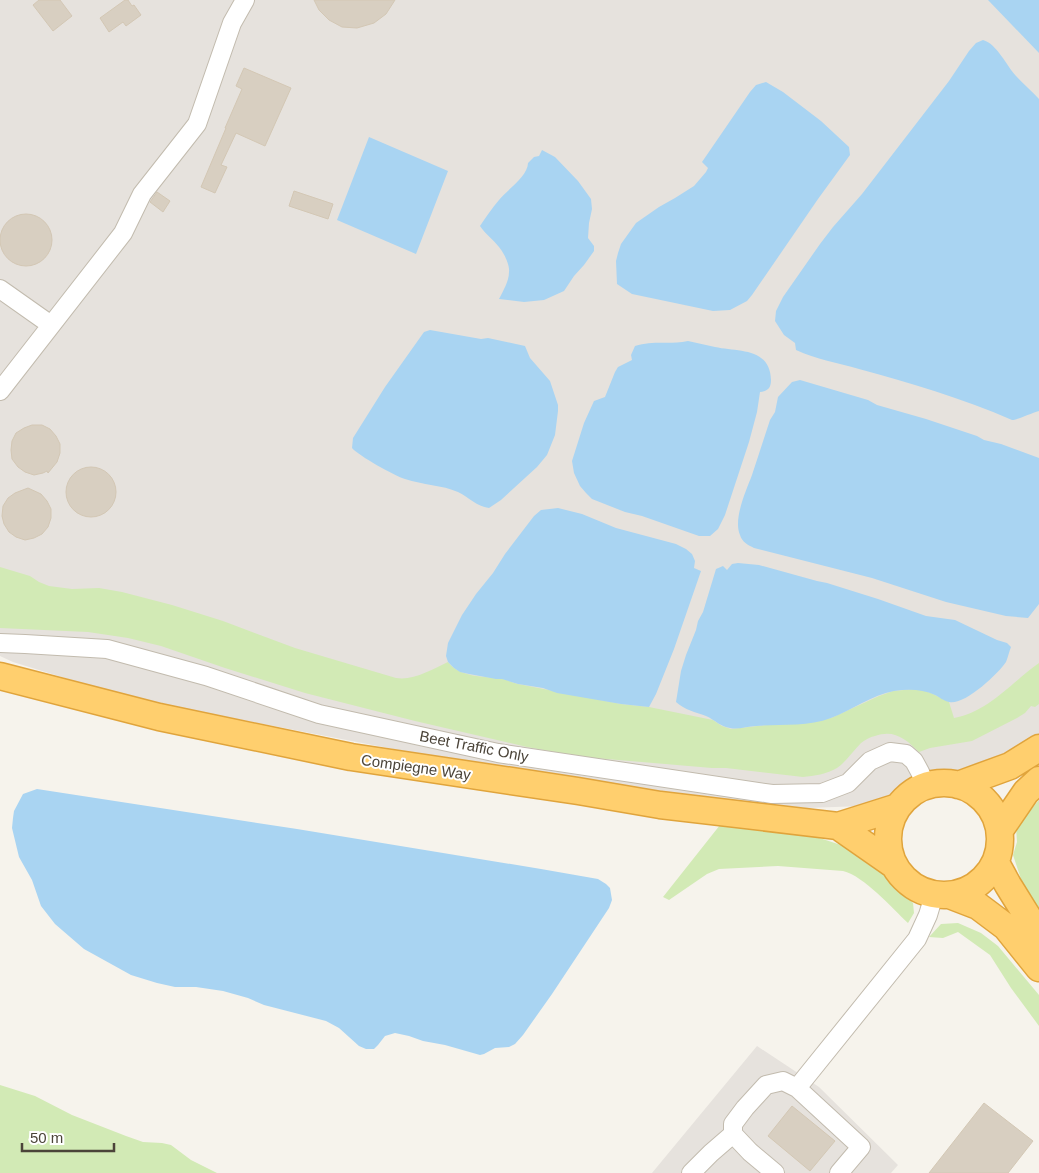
<svg xmlns="http://www.w3.org/2000/svg" width="1039" height="1173" viewBox="0 0 1039 1173" font-family="Helvetica,sans-serif">
<style>
.industrial{fill:#e6e2dd}
.green{fill:#d2eab5}
.water{fill:#a9d4f2}
.building{fill:#d8cfc1;stroke:#d3c7b4}
.lines{fill:none;stroke-linecap:round;stroke-linejoin:round}
.minor-casing{stroke:#c2bbae;stroke-width:20}
.highway-casing{stroke:#e0a43c;stroke-width:29}
.minor{stroke:#fff;stroke-width:18}
.highway{stroke:#ffcf6e;stroke-width:26}
.labels{text-anchor:middle;dominant-baseline:central;stroke-width:4;stroke-linejoin:round;paint-order:stroke}
.street-label{font-size:15px;fill:#4b4439;stroke:#fff}
</style>
<rect width="100%" height="100%" fill="#f6f3ec"/>
<path class="industrial" d="M0 0H1039V735L955 779 923 780 863 806 806 808 619 788 498 769 179 708 104 690 13 662 0 656Z
M757 1046 819 1087 898 1165 891 1173H652Z"/>
<path class="green" d="M0 567 30 576 39 582 49 586 72 589 99 588 122 592 172 605 223 621 295 648 396 678C413 681 433 669 448 662 460 678 484 676 503 679 508 680 513 683 518 684L621 704 649 707 713 720 722 726 731 729 831 718 879 696 893 691 914 689 923 690 933 694 949 702 954 718C988 712 1012 682 1039 663V704L1035 707 1031 706 1025 713 1017 718 972 741 930 748 919 752C906 739 894 729 875 736 870 737 865 740 861 743 853 751 846 762 837 768 827 774 814 776 803 777L726 768H712L583 757 527 747 415 721 305 693 225 668 161 646 128 638 88 632 0 628Z
M1039 800V914L1025 891 1013 855 1017 842 1016 827Z
M720 825 785 831 795 830 847 847 880 868 885 876 895 888 908 897 913 903 914 913 908 923C892 908 864 876 843 871L778 866 719 869 707 874 669 900 663 897Z
M958 923 981 933 998 946 1039 995V1026L1011 988 990 955 958 932 943 938 929 937 941 924Z
M0 1085 35 1096 72 1115 126 1136 143 1142 162 1143 171 1145 191 1160 217 1173H0Z"/>
<path class="water" d="M988 0H1039V53Z
M983 40C997 44 1006 65 1016 76 1023 84 1032 91 1039 99V411C1031 413 1018 420 1012 420 962 398 910 383 859 369 838 363 816 359 796 350L795 343 784 335 775 321 776 311 783 297 820 244 833 227 862 194 949 81 969 51 976 43Z
M766 82 783 92 821 121 849 147 850 155 818 199 752 295 747 301 730 310 713 311 632 294 617 284 616 261 618 253 621 244 636 223 659 207 675 198 694 186 706 172 708 168 702 162 750 92 756 85Z
M369 137 448 171 416 254 337 220Z
M542 150 555 157 578 181 591 199 592 209 589 223 588 238 594 246V251L584 265 574 276 564 291 544 300 524 302 499 299C503 291 509 281 509 272 510 265 504 253 499 247 493 239 485 234 480 226 486 217 492 208 499 200 507 190 528 176 528 163L534 157 539 156Z
M430 330 481 339 488 338 525 346 530 358 550 381 558 405V411L555 435 547 455 537 467 501 500 489 508C476 506 470 498 458 492 442 485 423 485 405 479 395 476 359 456 352 448L353 438 385 387 424 332Z
M688 341C697 343 706 345 715 347 738 352 770 347 771 380 771 389 767 391 760 392L757 412 749 442 725 515 718 529 710 536H699L642 516 625 512 592 499 586 493 580 486 574 473 572 461 584 423 594 401 605 397 615 372 618 367 632 360 631 355 635 346C654 340 669 345 688 341Z
M800 380 868 400 877 405 926 419 977 436 984 440 1001 444 1039 458V604L1028 618 1006 616 946 602 872 578 754 548C748 545 742 542 740 535 733 519 746 491 752 475 758 457 764 438 770 420L775 412 778 397 792 382Z
M558 508 582 514 616 528 676 544 686 549 692 554 695 561 694 568 701 571 674 649 656 694 649 707 621 704 557 693 543 688 518 684 502 679H496L469 674 460 672 454 668 448 662 446 656 448 643 462 615 476 594 493 573 505 554 534 516 541 510Z
M738 563 759 565 817 581 827 583 878 599 926 616 955 620 997 640 1007 643 1011 647C1009 652 1008 657 1006 662 998 674 964 706 949 702 944 701 939 697 935 695 922 689 908 689 894 691 872 695 852 710 831 718 807 727 781 724 756 726 748 726 738 730 730 728 721 727 715 720 706 716 695 712 685 710 676 702L681 671 686 655 696 630 698 621 703 612 716 569 723 566 727 570 732 564Z
M37 789 297 829 541 869 598 879 606 884 610 888 612 900 609 908 552 994 523 1035 515 1044 509 1047 495 1048 484 1054 480 1055 445 1045 423 1041 409 1036 395 1033 385 1036 378 1045 374 1049H366L359 1046 339 1028 326 1021 264 1005 248 998 223 991 196 987H175L157 983 131 975 84 949 55 924 41 906 32 880 19 857 12 828 13 818 14 811 23 794Z"/>
<path class="building" d="M39 0H60L72 16 53 31 33 5Z
M125 0H128L132 6 134 5 141 15 126 26 123 22 109 32 100 18Z
M314 0H395L386 14 374 23 357 28 342 27 329 20 319 10Z
M244 68 291 88 265 146 236 133 221 165 227 167 215 193 201 187 226 128H225L242 89 236 86Z
M294 191 333 204 328 219 289 206Z
M157 192 170 201 163 212 150 202Z
M0 240a26 26 0 1 1 52 0a26 26 0 1 1-52 0Z
M32 425H42L50 429 56 436 60 444V453L57 462 48 473 47 471 43 473 34 475 25 472 18 467 12 459 11 450 12 441 16 433 24 428Z
M66 492a25 25 0 1 1 50 0a25 25 0 1 1-50 0Z
M28 488 41 494 47 501 51 509V518L48 527 42 534 34 538 25 540 16 537 9 532 4 524 2 516 3 506 8 498 15 493Z
M984 1103 1033 1141 1008 1173H929Z
M792 1106 835 1141 810 1171 768 1136Z"/>
<g class="lines">
<g class="minor-casing">
<path id="minor" d="M0 289 51 325
M0 391 123 233 142 194 197 124 232 23 245 0
M0 643 25 644 107 649 206 676 319 714 498 753 772 794 822 793 848 783 870 761 890 752 906 754 914 761 920 772 926 786
M797 1088 917 939 928 915 934 895
M691 1173 711 1153 733 1134
M775 1173 750 1152 733 1134V1124L745 1108 766 1085 783 1081 797 1088 861 1147 839 1173"/>
</g>
<g class="highway-casing">
<path id="highway" d="M0 676 159 717 351 757 578 791 660 805 838 826 898 807
M888 839a56 56 0 1 1 112 0a56 56 0 1 1-112 0Z
M958 785 1010 766 1039 748
M838 826 894 865
M1000 830 1026 792 1039 780
M996 863 1008 885 1039 935
M952 896 978 906 1006 927 1039 968"/>
</g>
<use href="#minor" class="minor"/>
<use href="#highway" class="highway"/>
</g>
<g class="labels">
<g class="street-label">
<text transform="translate(474 746) rotate(11)">Beet Traffic Only</text>
<text transform="translate(416 767) rotate(8)">Compiegne Way</text>
</g>
</g>
<path d="M22 1143v8h92v-8" fill="none" stroke="#4b4439" stroke-width="2.5"/>
<text x="30" y="1143" font-size="15" fill="#4b4439" stroke="#ffffff" stroke-width="4" paint-order="stroke">50 m</text>
</svg>
